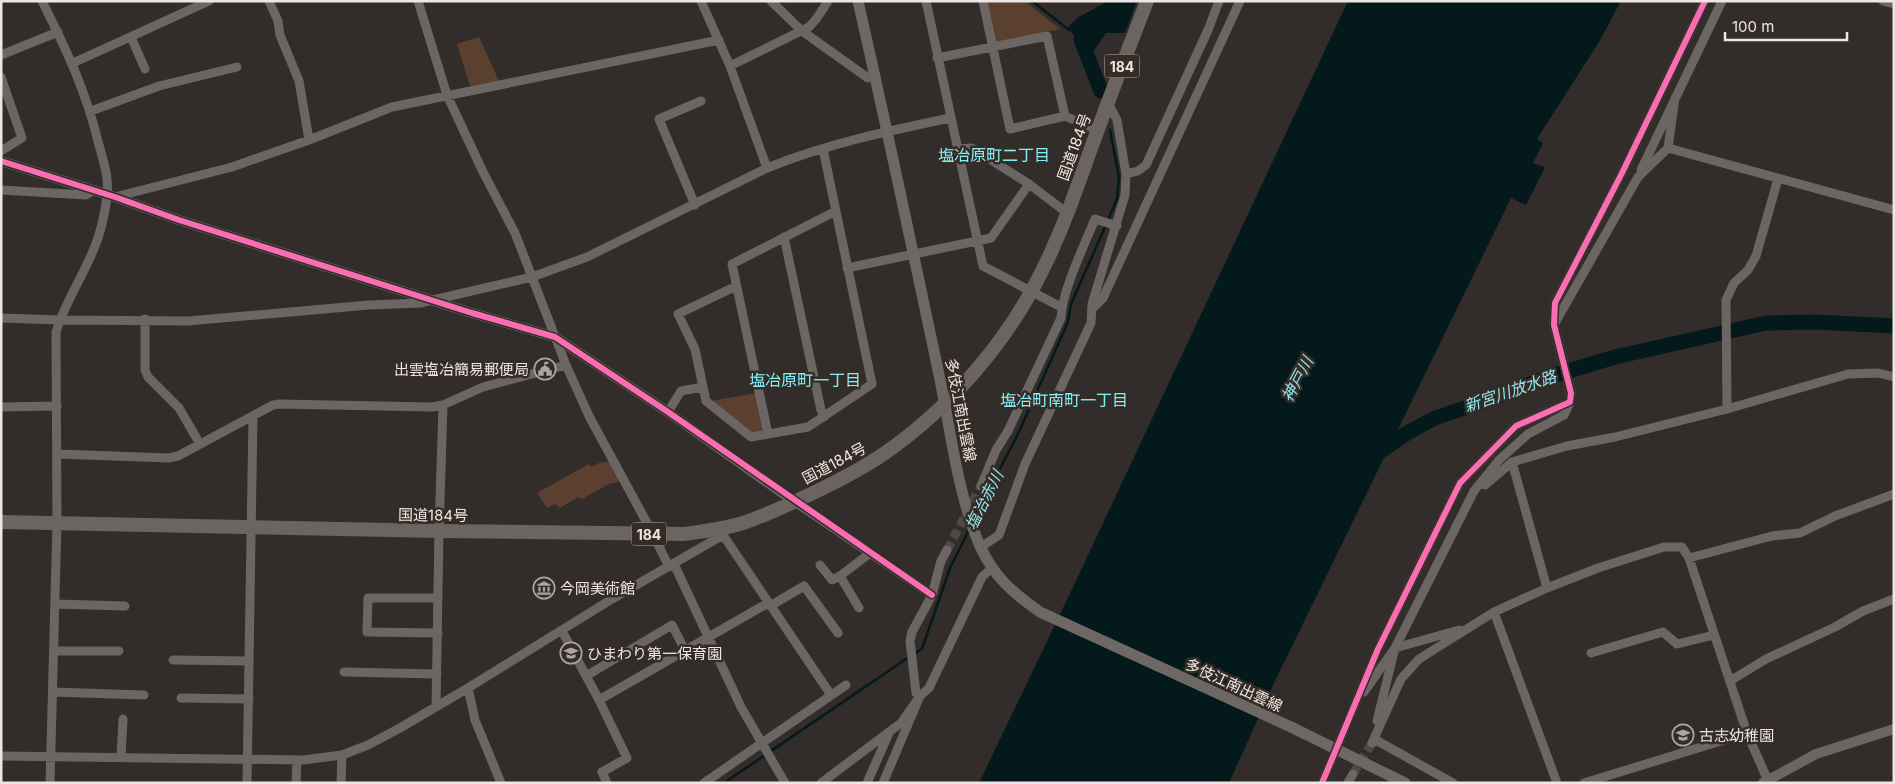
<svg xmlns="http://www.w3.org/2000/svg" width="1895" height="784" viewBox="0 0 1895 784" font-family="Inter,'Noto Sans JP',sans-serif">
<style>
.green{fill:#5b3f2f}
.water{fill:#04191b}
.lines{fill:none;stroke-linecap:round;stroke-linejoin:round}
.stream{stroke:#04191b;stroke-width:2.5}
.river{stroke:#04191b;stroke-width:15}
.minor-tunnel{stroke:#4e4946;stroke-width:9;stroke-dasharray:9 4.5;stroke-linecap:butt}
.minor{stroke:#6b6663;stroke-width:9}
.tertiary{stroke:#6b6663;stroke-width:10}
.secondary{stroke:#6e6865;stroke-width:11}
.trunk{stroke:#6c6460;stroke-width:14}
.cycleway-casing{stroke:#362c26;stroke-width:9}
.cycleway{stroke:#f96db3;stroke-width:6}
.labels{text-anchor:middle;dominant-baseline:central;stroke-width:5;stroke-linejoin:round;paint-order:stroke}
.shield{fill:#362c26;stroke:#b6aeaa;stroke-width:1}
.shield-label{font-size:14px;font-weight:bold;fill:#ede6e2}
.street-label{font-size:15px;fill:#ede6e2;stroke:#362c26}
.poi-label{font-size:15px;fill:#ede6e2;stroke:#362c26;text-anchor:start}
.neighbourhood-label{font-size:16px;fill:#83eef9;stroke:#362c26}
.water-label{font-size:16px;font-style:italic;fill:#8fe4ee;stroke:#362c26}
</style>
<rect width="100%" height="100%" fill="#322d2a"/>
<path class="green" d="M986 1H1025L1060 29 997 42 994 40Z
M479 37 499 81 470 86 457 44Z
M756 393 764 428 761 432 751 434 711 401Z
M609 461 621 478 616 483H611L582 499 578 497 560 508 555 504 547 508 537 493 589 464 591 467 599 463Z"/>
<path class="water" d="M1108 1H1137L1125 33H1106L1092 53 1085 58 1077 39 1067 28 1077 18Z
M1348 1H1621L1599 42 1537 139 1543 143 1533 163 1545 167 1526 205 1511 198 1275 681 1229 783H979L1074 585Z"/>
<g class="lines">
<path class="stream" d="M1032 1 1069 30
M1108 220 1117 199 1119 177 1110 130
M974 518 1017 436 1068 322 1071 304 1106 225
M914 654 922 649 950 568 970 528
M724 783 909 657"/>
<path class="river" d="M1081 40 1101 91
M1375 455 1407 433 1435 418 1497 397 1545 378 1615 357 1766 323 1814 322 1894 326"/>
<path class="minor-tunnel" d="M947 550 981 486
M1353 774 1372 743"/>
<path class="minor" d="M42 1C67 51 86 91 99 145 102 156 106 168 107 179 109 195 103 223 98 238 87 271 66 299 56 332L57 523 50 783
M269 1 278 21 280 35 299 81 309 140
M418 1 447 95 483 172 515 233 566 365 589 416 653 534 669 567
M701 1 730 66 767 168
M771 1 802 31 868 78
M926 1 983 266 1061 307
M983 1 1010 129 1065 116 1097 130
M1883 1 1894 4
M131 37 145 69
M1 55 58 32
M937 58 1047 36 1065 116
M73 63 209 1
M730 66 809 27 817 18 828 1
M1 77 22 138 1 151
M91 111 159 86 237 67
M1668 148 1894 210
M957 149 972 148 1029 184 1067 213
M1641 170 1722 1
M1126 174 1138 171 1146 165 1208 30 1219 1
M1 190 86 195 94 190
M115 197 232 167 309 140 392 107 719 40
M695 205 659 119 701 101
M784 237 821 410 824 417
M847 268 991 238 1029 184
M736 288 730 289 678 314 695 349 706 401 751 437 808 427 872 384 823 149
M1092 309 1103 298 1240 1
M1 318 60 320 188 321 369 305 420 303 532 277 587 257 767 168C826 144 888 131 950 118
M145 319V370L148 377 179 408 200 444
M1555 323 1638 177 1668 148 1675 98
M443 405 483 387 566 365
M1 407 57 406
M1727 409 1726 300 1734 283 1748 270 1756 256 1778 179
M668 412 681 391 703 387
M768 434 732 264 836 211
M57 454 169 458 178 456 273 405 280 404 432 407 443 405 439 531 436 707
M1485 485 1512 462
M981 486 996 450 1008 431 1061 318C1062 291 1084 246 1095 219L1117 226
M795 502 932 595
M723 535 831 695
M981 547 999 535 1025 464 1091 323 1092 304 1125 195 1126 174 1117 120 1108 103
M1689 558 1772 536 1800 533 1835 516 1894 494
M674 564 741 707 785 783
M820 565 832 580 840 576
M1547 588 1512 462 1567 446 1615 437 1727 409 1848 374 1878 373 1894 377
M55 604 125 606
M770 606 804 586 838 633
M859 608 840 576 870 553
M1494 612 1557 783
M562 631 599 700 768 603
M438 633 367 632 368 598H438
M54 651H119
M1591 653 1663 632 1677 644 1714 635
M173 660 249 661
M344 672 437 674
M586 676 672 625 685 650
M1730 681 1766 659 1835 627 1863 611 1894 599
M468 688 475 720 501 783
M53 692 144 695
M1364 692 1395 648 1474 491 1499 460 1528 434 1564 415 1570 402
M181 698 249 699
M599 700 627 758 602 772 607 783
M1377 721 1395 648 1459 630
M1374 739 1453 783
M1372 743 1401 679 1419 659 1494 612 1547 588 1598 568 1664 547H1682L1689 558 1747 733 1769 783
M1 756 303 760 342 755 368 745 400 728 468 688 612 599 723 535 722 528
M121 757 123 719
M247 783 253 416
M296 783 297 760
M341 783 342 755
M704 783 846 685
M821 783 901 723 920 696 929 688 982 577 992 568
M867 783 889 733
M883 783 920 696 916 693 910 641 912 632 932 595 941 561 947 550
M1322 783 1378 649 1460 483 1516 426 1570 402 1571 393 1554 325 1555 303 1622 173 1705 1
M1348 783 1353 774
M1584 783 1747 733"/>
<path class="tertiary" d="M1 161 115 197 179 220 472 313 555 337 668 412 795 502
M1763 783 1816 754 1894 729"/>
<path class="secondary" d="M858 1C886 124 912 247 938 370 951 429 956 490 980 546 994 577 1013 593 1040 612L1291 727 1405 783"/>
<path class="trunk" d="M1 522 439 531 684 534C704 531 724 529 743 523 767 515 790 504 813 493 838 481 862 469 885 453 951 407 1008 341 1043 269 1065 225 1080 178 1097 132 1113 88 1130 45 1147 1"/>
<g class="cycleway-casing">
<path id="cycleway" d="M1 161 115 197 179 220 472 313 555 337 668 412 932 595
M1322 783 1378 649 1460 483 1516 426 1570 402 1571 393 1554 325 1555 303 1622 173 1705 1"/>
</g>
<use href="#cycleway" class="cycleway"/>
</g>
<defs>
<g id="civic-ring" transform="scale(1.125)"><circle r="9.5" fill="#362c26" stroke="#aca5a2" stroke-width="1.5"/><path d="M-.6-6.5H3V-4.5H.6V-3L4-1V1h2V6H-6V1h2V-1L-.6-3ZM-1.2 2.5V6h2.4V2.5Z" fill="#aca5a2"/></g>
<g id="museum-ring" transform="scale(1.125)"><circle r="9.5" fill="#362c26" stroke="#aca5a2" stroke-width="1.5"/><path d="M0-6L6-3V-2H-6V-3ZM-5-1h2V3h-2ZM-1-1h2V3h-2ZM3-1h2V3H3ZM-6 4H6V6H-6Z" fill="#aca5a2"/></g>
<g id="school-ring" transform="scale(1.125)"><circle r="9.5" fill="#362c26" stroke="#aca5a2" stroke-width="1.5"/><path d="M0-5L7-2L0 1L-7-2ZM-4 1L0 2.5L4 1V4Q0 6-4 4Z" fill="#aca5a2"/></g>
</defs>
<g fill-rule="evenodd">
<use href="#civic-ring" x="545" y="369"/>
<use href="#museum-ring" x="544" y="588"/>
<use href="#school-ring" x="571" y="653"/>
<use href="#school-ring" x="1683" y="735"/>
</g>
<g class="labels">
<g class="shield">
<rect x="1104.5" y="54.5" width="35" height="23" rx="4"/>
<rect x="631.5" y="522.5" width="35" height="23" rx="4"/>
</g>
<g class="shield-label">
<text x="1122" y="66">184</text>
<text x="649" y="534">184</text>
</g>
<g class="street-label">
<text transform="translate(1074 147) rotate(-70)">国道184号</text>
<text transform="translate(961 410) rotate(79)">多伎江南出雲線</text>
<text transform="translate(834 463) rotate(-28)">国道184号</text>
<text transform="translate(433 515) rotate(1)">国道184号</text>
<text transform="translate(1234 685) rotate(25)">多伎江南出雲線</text>
</g>
<g class="poi-label">
<text x="529" y="369" text-anchor="end">出雲塩冶簡易郵便局</text>
<text x="560" y="588">今岡美術館</text>
<text x="587" y="653">ひまわり第一保育園</text>
<text x="1699" y="735">古志幼稚園</text>
</g>
<g class="neighbourhood-label">
<text x="994" y="155">塩冶原町二丁目</text>
<text x="805" y="380">塩冶原町一丁目</text>
<text x="1064" y="400">塩冶町南町一丁目</text>
</g>
<g class="water-label">
<text transform="translate(1297 379) rotate(-62)">神戸川</text>
<text transform="translate(1510 391) rotate(-19)">新宮川放水路</text>
<text transform="translate(984 500) rotate(-63)">塩冶赤川</text>
</g>
</g>
<rect width="1895" height="784" fill="none" stroke="#ede6e2" stroke-width="5"/>
<path d="M1725 32v8h122v-8" fill="none" stroke="#ede6e2" stroke-width="2.5"/>
<text x="1732" y="32" font-size="15" fill="#ede6e2" stroke="#362c26" stroke-width="4" paint-order="stroke">100 m</text>
</svg>
